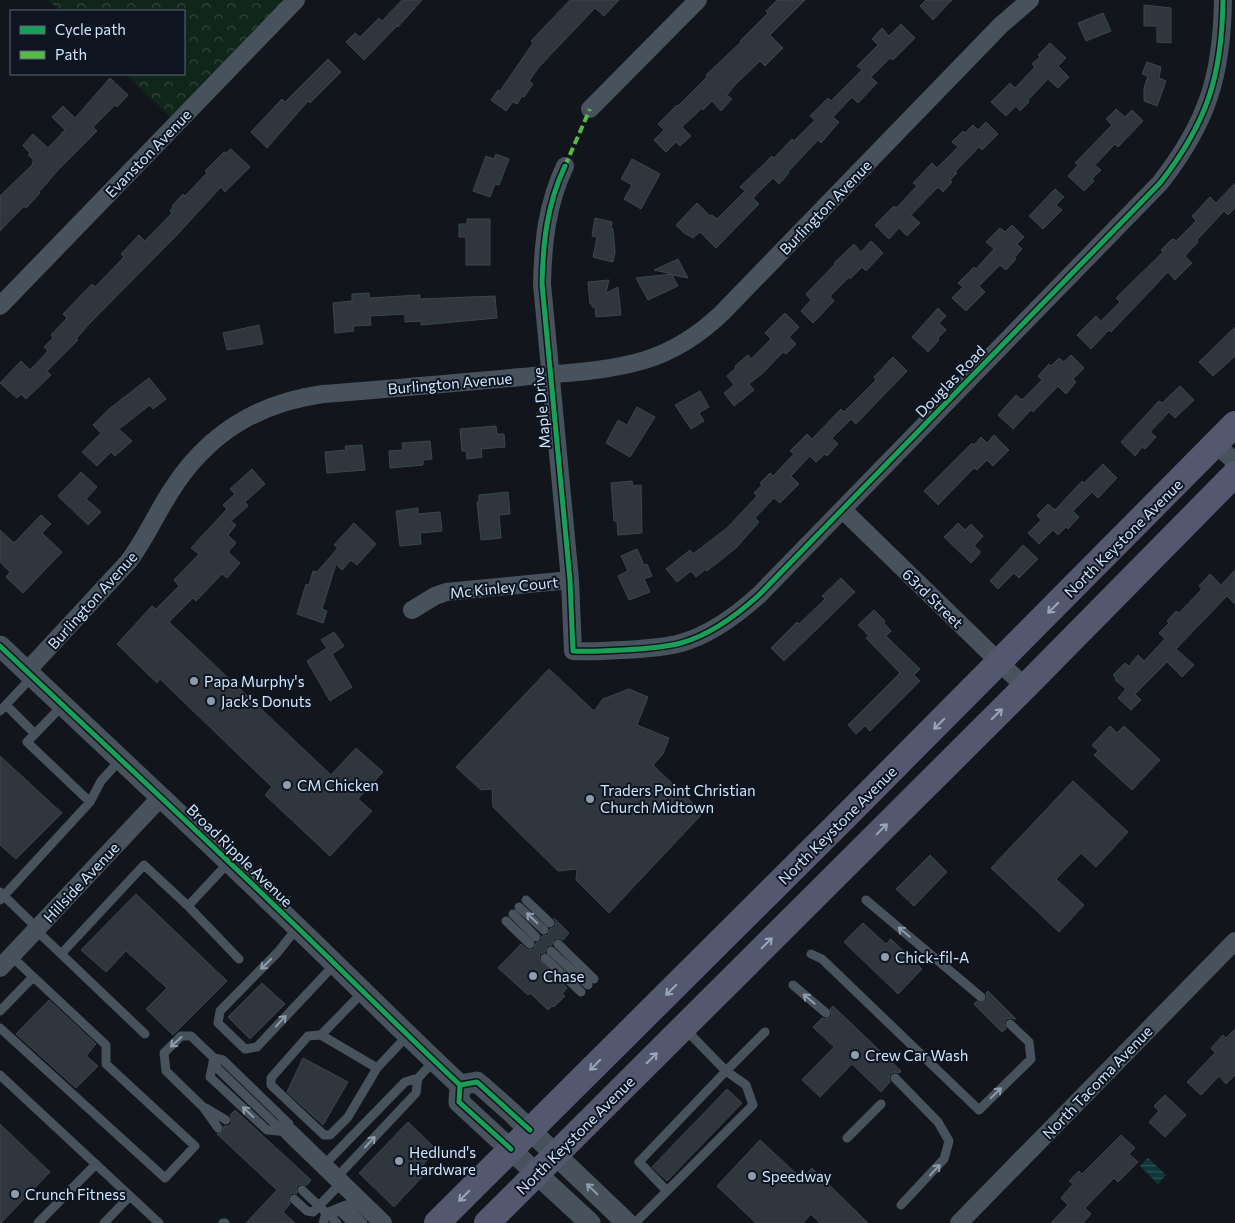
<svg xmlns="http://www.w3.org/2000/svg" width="1235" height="1223" viewBox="0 0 1235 1223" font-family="Commissioner,sans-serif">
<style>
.forest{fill:url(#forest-crowns)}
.water{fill:url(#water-rules)}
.building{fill:#30363e;stroke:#3c454f}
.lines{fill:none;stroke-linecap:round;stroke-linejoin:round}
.service{stroke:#48525c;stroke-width:9}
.minor{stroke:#48525c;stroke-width:18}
.tertiary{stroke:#48525c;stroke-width:21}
.primary{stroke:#53586e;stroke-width:26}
.quiet{stroke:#58b947;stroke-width:4;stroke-dasharray:8 4;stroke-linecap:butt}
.cycleway-casing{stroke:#0e1520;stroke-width:8}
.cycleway{stroke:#1a9f57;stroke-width:5}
.oneway{stroke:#97a6bc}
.oneway2{stroke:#8c9cac}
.poi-dot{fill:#8d9dae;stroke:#0e1520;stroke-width:2}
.labels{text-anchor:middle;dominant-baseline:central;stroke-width:4;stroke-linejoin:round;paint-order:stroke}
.street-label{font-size:15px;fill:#cfe5fc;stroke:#0e1520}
.poi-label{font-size:15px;fill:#cfe5fc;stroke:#0e1520;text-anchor:start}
</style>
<defs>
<pattern id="forest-crowns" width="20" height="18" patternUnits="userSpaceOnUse" patternTransform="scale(1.25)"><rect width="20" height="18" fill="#11261a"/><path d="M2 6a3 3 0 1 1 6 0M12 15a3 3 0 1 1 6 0" fill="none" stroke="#33453c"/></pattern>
<pattern id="water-rules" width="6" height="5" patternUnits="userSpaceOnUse" patternTransform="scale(1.25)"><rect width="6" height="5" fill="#0d3638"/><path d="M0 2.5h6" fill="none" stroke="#2f5356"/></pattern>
</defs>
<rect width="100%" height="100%" fill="#12161c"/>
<path class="forest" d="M48 0H296L177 123 125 74H184V11H60Z"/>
<path class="water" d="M1148 1158 1166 1175 1158 1184 1140 1166Z"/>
<path class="building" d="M402 0H422L398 27 397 26 364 60 346 42 355 33 360 37 379 18 382 21Z
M570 0H619L604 16 595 8 539 67 529 81 533 84 524 97 522 96 517 104 513 102 506 111 491 100 498 90 500 91 533 43 531 41Z
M777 0H805L770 35 783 48 765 66 760 61 735 85 727 95 732 99 721 111 712 101 703 110 702 108 682 127 691 136 680 146 676 142 666 152 654 140 664 130 658 124 677 105 678 106 707 77 706 75 741 42 740 41 768 13 766 11Z
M926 0H952L933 20 920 6Z
M1144 5 1171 8V43L1157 42V26H1144Z
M1103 13 1111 31 1086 41 1078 23Z
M901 24 915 38 893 60 890 58 871 77 877 83 858 103 852 97 833 117 839 122 821 143 818 140 788 172 789 173 779 184 773 178 753 198 759 204 716 248 700 232 693 238 684 233 676 225 697 203 710 216 712 215 717 219 745 191 740 187 772 156 774 158 792 139 794 141 815 120 810 116 828 98 831 101 862 70 857 66 878 45 872 39 882 28 889 36Z
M1050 43 1066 58 1058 66 1069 77 1058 88 1048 79 1028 100 1029 102 1020 111 1016 106 1006 116 991 102 1010 83 1015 88 1035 67 1032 64 1040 57 1038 55Z
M328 59 341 72 310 103 308 101 267 148 251 132 282 99 285 102Z
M1147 62 1161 67 1159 78 1166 81 1157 106 1144 101V88L1148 76 1142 74Z
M110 78 128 95 117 107 115 105 93 127 97 131 59 169 39 192 40 193 26 208 24 206 0 231V196L33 164 32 162 34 160 28 155 30 153 23 146 24 144 33 134 48 148 65 130 52 117 63 106 75 118Z
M1116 109 1125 117 1132 110 1143 121 1118 147 1115 144 1095 165 1101 170 1092 179 1094 181 1084 191 1068 176 1078 165 1075 163 1112 125 1106 119Z
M986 122 998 134 982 150 979 147 955 172 957 173 950 180 952 182 943 192 938 187 911 215 920 223 907 236 899 228 889 239 875 225 894 206 896 208 917 186 913 183 932 163 937 168 958 147 952 142 963 131 965 133 973 125 978 130Z
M231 149 250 167 225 192 221 187 176 236 90 323 76 339 78 340 47 371 51 375 26 399 21 394 17 398 0 383 21 361 30 370 48 351 44 347 53 338 51 335 67 318 63 314 92 284 95 287 124 257 121 254 139 235 145 241 172 213 170 211 173 207 172 206 183 194 185 196 207 173 205 171 224 152 226 153Z
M496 154 509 159 499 185 495 184 490 197 473 191 486 156 494 159Z
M632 159 660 174 641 209 624 199 632 185 621 179Z
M1235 183V208L1228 215 1224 211 1197 240 1198 242 1185 256 1192 263 1175 280 1168 272 1111 332 1109 330 1091 349 1077 335 1096 316 1101 321 1120 302 1116 298 1163 252 1161 250 1171 240 1174 239 1176 241 1196 221 1192 216 1210 197 1216 203Z
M1055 189 1064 197 1056 205 1062 210 1043 229 1029 216Z
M595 218 612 222 611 228 613 229 615 252 613 262 593 257 597 237 592 236Z
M467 219H490V265H466V237H459V224H467Z
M1012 225 1024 237 1017 244 1022 249 1014 258 1016 259 1006 270 1000 265 979 286 985 292 966 311 952 298 963 287 958 283 974 267 976 269 994 249 986 242 1000 228 1005 232Z
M871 241 883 253 866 271 862 267 850 279 849 277 830 296 834 301 813 323 801 311 811 300 806 294 835 264 834 263 854 244 861 252Z
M678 259 688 278 672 275 678 286 648 300 636 278 672 274 654 270Z
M609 280 606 293 618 287 621 315 596 317 595 307H592V304H590L588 282Z
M369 293V298L420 295V299L495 296 497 318 421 325V321L405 322V314L370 316 371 325 353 326 354 331 335 333 333 303 352 301V294Z
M938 308 946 316 939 323 946 330 938 338 939 340 928 352 912 337Z
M785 313 799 327 789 337 796 344 786 354 783 352 763 373 749 384 754 390 734 406 724 393 734 385 727 376 736 368 735 366 748 355 751 359 771 339 765 333Z
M259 325 263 344 227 350 223 333Z
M1235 327V356L1213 376 1199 362Z
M1071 355 1084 368 1073 379 1076 382 1066 394 1058 386 1033 412 1031 410 1013 429 998 415 1016 395 1022 400 1042 380 1038 376 1049 364 1051 366 1059 358 1064 362Z
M893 357 907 371 856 424 851 419 832 438 838 444 827 456 825 454 816 462 810 456 791 476 799 484 780 503 774 498 755 518 759 522 736 548 707 571 706 569 696 577 691 571 677 582 666 569 690 550 693 554 727 528 757 496 754 493 762 485 760 483 770 473 773 476 794 454 790 451 807 434 812 439 841 409 844 412 876 380 874 377Z
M149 378 166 399 153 409 150 405 119 429 132 441 115 456 111 452 97 466 82 452 101 433 93 425 109 409Z
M1180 386 1194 400 1175 418 1169 412 1150 432 1156 437 1145 449 1142 447 1135 456 1121 442 1159 401 1162 403Z
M700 391 709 407 699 413 704 421 691 429 675 405Z
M637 407 655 417 630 457 606 443 618 420 627 425Z
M496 426 497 434H504L505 447 481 449 482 457 467 459 466 451H462L460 429Z
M994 435 1009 450 993 466 987 460 977 470 974 468 938 505 924 491 972 443 974 445 981 437 987 443Z
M430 441 432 459 423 460V465L390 468 389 451 403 450 402 443Z
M362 445 365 470 327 473 325 452 346 450 345 446Z
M1103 464 1117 478 1098 498 1092 492 1073 511 1079 517 1068 529 1066 527 1058 535 1053 530 1039 544 1028 533 1041 520 1037 515 1048 504 1055 510 1082 481 1084 483Z
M252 469 265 484 245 502 248 506 231 521 236 525 228 535 236 543 228 552 240 563 227 578 222 574 196 601 193 598 169 622 331 775 356 748 383 772 358 799 372 811 330 856 265 795 272 787 160 679 157 683 117 644 152 606 156 609 179 586 174 580 199 554 191 548 227 509 223 505 235 494 230 489Z
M81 472 97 487 86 499 101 512 88 525 58 496Z
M632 481 633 486 641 485 642 533 618 535 617 521H614L611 483Z
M508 492 510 514 499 515 501 538 481 540 477 502H479V495Z
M418 508V514L440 512 442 531 420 533 421 544 400 546 396 511Z
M41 515 51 524 42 533 62 552 23 593 6 577 10 572 0 562V530L14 543Z
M354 523 376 544 357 565 351 560 342 570 336 564 322 609 327 611 323 623 297 614 306 584 309 585 313 571 317 572 338 548 334 545Z
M958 523 965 530 971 524 983 536 974 546 981 552 971 563 944 537Z
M1023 545 1038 559 1019 578 1014 573 998 589 990 581Z
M637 549 644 565 647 564 652 576 644 579 650 592 629 600 618 576 628 571 621 556Z
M1235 570V604L1227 596 1176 649 1194 665 1182 677 1167 662 1135 694 1141 700 1131 710 1118 698 1126 689 1115 680 1116 678 1113 675 1125 663 1129 666 1138 655 1144 661 1165 639 1159 633 1169 623 1167 621 1176 611 1179 613 1202 589 1199 586 1210 574 1221 585Z
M841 578 855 592 784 661 771 648 797 622 799 624 825 599 822 596Z
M874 610 885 621 884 623 891 631 886 636 920 669 914 675 920 681 870 731 865 726 856 734 848 725 900 673 866 638 869 636 858 625Z
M334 632 344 646 332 654 352 687 330 701 307 661 327 648 321 640Z
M549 669 594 711 603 699 629 689 648 697 637 725 669 738 663 754 653 765 703 813 609 913 576 880 577 869 558 871 493 807 492 789 481 790 456 767Z
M1110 726 1117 733 1124 726 1160 760 1132 790 1094 755 1098 751 1092 745Z
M0 756 62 813 16 859 0 845Z
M1073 781 1128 832 1096 867 1081 853 1056 879 1084 905 1059 932 991 868Z
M930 855 947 872 914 906 896 889Z
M136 894 227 981 173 1035 146 1009 167 988 126 951 106 972 81 950Z
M554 918 569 933 563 940 559 938 554 939 552 945 547 946 545 952 540 954 539 959 567 988 562 994 565 996 554 1007 552 1006 548 1010 530 993 528 995 498 968 521 944 528 950 534 949 536 943 541 941 542 936 548 935 550 929 555 927 556 922Z
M863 923 886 944 891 939 922 969 898 994 844 942Z
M262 983 285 1004 250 1039 228 1017Z
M988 991 1016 1019 1011 1018 1006 1019 1004 1023 1006 1029 1002 1032 974 1004 977 1001 980 1003 985 1001 987 998 986 993Z
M49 1000 96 1044 86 1056 98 1066 76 1088 16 1034Z
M833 1006 901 1071 899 1073 894 1072 890 1074 889 1079 890 1082 881 1092 852 1064 820 1097 802 1080 834 1047 813 1027 822 1018 825 1019 830 1017 832 1014 830 1009Z
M1235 1029V1075L1226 1084 1219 1076 1201 1095 1187 1082 1215 1053 1211 1048 1223 1035 1226 1038Z
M303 1058 348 1082 323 1125 287 1092Z
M727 1089 742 1103 667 1181 652 1167Z
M1165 1095 1186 1115 1165 1137 1149 1122 1159 1111 1154 1106Z
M235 1110 311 1180 306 1186 303 1184 298 1185 296 1189 297 1194 292 1193 288 1197 290 1204 283 1212 295 1223H246L277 1190 217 1134 223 1131 224 1126H229L231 1124 232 1120 230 1115Z
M408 1122 437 1150 416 1172 422 1177 394 1207 359 1173Z
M0 1124 50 1172 1 1223H0Z
M1121 1135 1135 1148 1129 1154 1138 1162 1118 1182 1114 1178 1085 1208 1091 1214 1083 1223H1051L1068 1205 1061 1198 1073 1184 1069 1181 1079 1171 1082 1174Z
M760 1140 802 1179 812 1168 868 1223H820L811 1214 803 1223H756L717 1186Z"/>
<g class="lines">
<path class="service" d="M6 705 35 734
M63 705 27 742 90 802
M0 711 32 677
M0 892 37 928
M0 900 90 802 101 781 121 759
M526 900 550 923
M866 900 981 997
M188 906 229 862
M519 907 544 930
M513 914 536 937
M506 921 530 944
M297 928 278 952 220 1011 218 1023 245 1049 257 1047 334 965
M36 930 145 1034
M558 944 594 979
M551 951 588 985
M61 954 144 865 188 906 239 959
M811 954 822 959 979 1110 1031 1059 1029 1042 1010 1024
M545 958 581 992
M793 985 826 1013
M362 993 321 1035 308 1036 271 1078V1085L324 1135H330L348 1117 377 1068 407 1036
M0 1011 33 977
M0 1028 165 1178 195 1146 106 1064V1045L11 956
M321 1035 377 1068
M214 1058 210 1077 267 1130 289 1132
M214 1058 217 1068 274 1123 287 1131
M0 1075 159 1223
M895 1078 938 1122 949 1141 944 1159 901 1205
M206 1108 226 1120
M218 1128 203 1107 166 1071 164 1053 181 1036H191L214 1058 223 1060 289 1124V1132
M847 1138 881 1104
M324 1165 405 1082 418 1078 434 1061
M337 1177 416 1093 418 1078
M302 1190 337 1223
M667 1191 753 1105 746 1085 726 1071 765 1032
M294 1199 307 1211 313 1212 342 1182
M331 1212H341L352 1223
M326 1213 346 1205 363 1223
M38 1223 96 1164
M104 1223 130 1196
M223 1223H225
M323 1223 326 1213
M635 1223 667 1191 639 1162 726 1071 685 1029"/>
<path class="minor" d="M590 109 698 0
M565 166C547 204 543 242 542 284L570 580 573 651C590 652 606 651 623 650 642 649 662 648 681 643 710 635 737 615 759 595L1160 183C1207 123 1222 76 1223 0
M0 306 296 0
M1216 444 1235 462
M843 510 1025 687
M412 610 435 596 446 592 570 580
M27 671 128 562C145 540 156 514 171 491 207 434 257 403 323 394 389 389 455 383 521 377 562 373 605 372 645 360 674 351 700 334 722 313L1001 25 1030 0
M0 968 161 797
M289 1132 383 1223
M959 1223 1235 941"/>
<path class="tertiary" d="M0 646C92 733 186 820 278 909 339 967 398 1027 460 1085
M460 1085 477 1082 511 1112 627 1223
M460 1085 459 1102 590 1223"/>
<path class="primary" d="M437 1223 847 815 1235 424
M487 1223 1025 687 1235 474"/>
<path class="quiet" d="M565 166 590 109"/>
<g class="cycleway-casing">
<path id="cycleway" d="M565 166C547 204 543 242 542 284L570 580 573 651C590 652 606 651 623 650 642 649 662 648 681 643 710 635 737 615 759 595L1160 183C1207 123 1222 76 1223 0
M0 646C92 733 186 820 278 909 339 967 398 1027 460 1085
M460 1085 477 1082 530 1130
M460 1085 459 1102 511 1149"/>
</g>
<use href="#cycleway" class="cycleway"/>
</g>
<defs><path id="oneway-shaft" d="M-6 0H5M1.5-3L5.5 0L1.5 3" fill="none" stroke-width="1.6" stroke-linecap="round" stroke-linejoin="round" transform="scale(1.25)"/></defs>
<g class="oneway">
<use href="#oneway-shaft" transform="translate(1053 608) rotate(135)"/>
<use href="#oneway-shaft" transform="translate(997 714) rotate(-45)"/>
<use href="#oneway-shaft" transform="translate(939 724) rotate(135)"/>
<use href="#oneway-shaft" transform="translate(882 829) rotate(-45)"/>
<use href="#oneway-shaft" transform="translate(767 943) rotate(-45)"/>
<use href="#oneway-shaft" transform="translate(671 990) rotate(135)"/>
<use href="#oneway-shaft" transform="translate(652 1058) rotate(-45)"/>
<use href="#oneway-shaft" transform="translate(595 1065) rotate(135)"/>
<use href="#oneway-shaft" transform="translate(464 1196) rotate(135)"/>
</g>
<g class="oneway2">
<use href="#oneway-shaft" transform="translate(532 918) rotate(-136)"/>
<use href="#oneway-shaft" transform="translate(904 932) rotate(-140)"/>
<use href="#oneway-shaft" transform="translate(266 964) rotate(135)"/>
<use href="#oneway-shaft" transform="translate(809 999) rotate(-140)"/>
<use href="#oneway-shaft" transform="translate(281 1021) rotate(-47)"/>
<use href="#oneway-shaft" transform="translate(176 1042) rotate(138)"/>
<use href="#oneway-shaft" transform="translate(996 1093) rotate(-44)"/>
<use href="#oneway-shaft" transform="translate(248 1112) rotate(-137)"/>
<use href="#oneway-shaft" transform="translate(370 1142) rotate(-47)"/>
<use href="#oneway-shaft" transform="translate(935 1170) rotate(-47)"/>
<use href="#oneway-shaft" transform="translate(592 1189) rotate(-136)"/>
</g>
<g class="poi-dot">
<circle cx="194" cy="681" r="5"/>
<circle cx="211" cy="701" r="5"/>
<circle cx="287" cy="785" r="5"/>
<circle cx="590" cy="799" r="5"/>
<circle cx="885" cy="957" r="5"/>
<circle cx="533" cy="976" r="5"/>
<circle cx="855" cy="1055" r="5"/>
<circle cx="399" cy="1161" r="5"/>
<circle cx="752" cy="1176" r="5"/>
<circle cx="15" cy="1194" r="5"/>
</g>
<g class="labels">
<g class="street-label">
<text transform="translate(148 153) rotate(-46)">Evanston Avenue</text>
<text transform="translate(825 207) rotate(-46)">Burlington Avenue</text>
<text transform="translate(950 381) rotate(-46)">Douglas Road</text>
<text transform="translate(450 383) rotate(-5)">Burlington Avenue</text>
<text transform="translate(541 408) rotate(-95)">Maple Drive</text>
<text transform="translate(1123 538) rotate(-45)">North Keystone Avenue</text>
<text transform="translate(504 587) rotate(-6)">Mc Kinley Court</text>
<text transform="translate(933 598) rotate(44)">63rd Street</text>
<text transform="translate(92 600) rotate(-48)">Burlington Avenue</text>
<text transform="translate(837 825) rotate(-45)">North Keystone Avenue</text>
<text transform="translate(240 855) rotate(44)">Broad Ripple Avenue</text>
<text transform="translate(81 882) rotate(-47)">Hillside Avenue</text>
<text transform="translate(1097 1082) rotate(-46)">North Tacoma Avenue</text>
<text transform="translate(575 1135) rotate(-45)">North Keystone Avenue</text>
</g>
<g class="poi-label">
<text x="204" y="681">Papa Murphy's</text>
<text x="221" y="701">Jack's Donuts</text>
<text x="297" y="785">CM Chicken</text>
<text x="600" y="790">Traders Point Christian<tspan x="600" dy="17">Church Midtown</tspan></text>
<text x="895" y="957">Chick-fil-A</text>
<text x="543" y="976">Chase</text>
<text x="865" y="1055">Crew Car Wash</text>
<text x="409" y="1152">Hedlund's<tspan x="409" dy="17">Hardware</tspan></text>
<text x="762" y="1176">Speedway</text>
<text x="25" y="1194">Crunch Fitness</text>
</g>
</g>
<rect x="10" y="10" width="175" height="65" fill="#0e1520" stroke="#5b6878"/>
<rect x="20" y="26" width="25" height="8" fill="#1a9f57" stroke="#5b6878"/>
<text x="55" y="35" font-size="15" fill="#cfe5fc">Cycle path</text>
<rect x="20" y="51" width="25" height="8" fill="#58b947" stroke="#5b6878"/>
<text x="55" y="60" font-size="15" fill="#cfe5fc">Path</text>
</svg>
